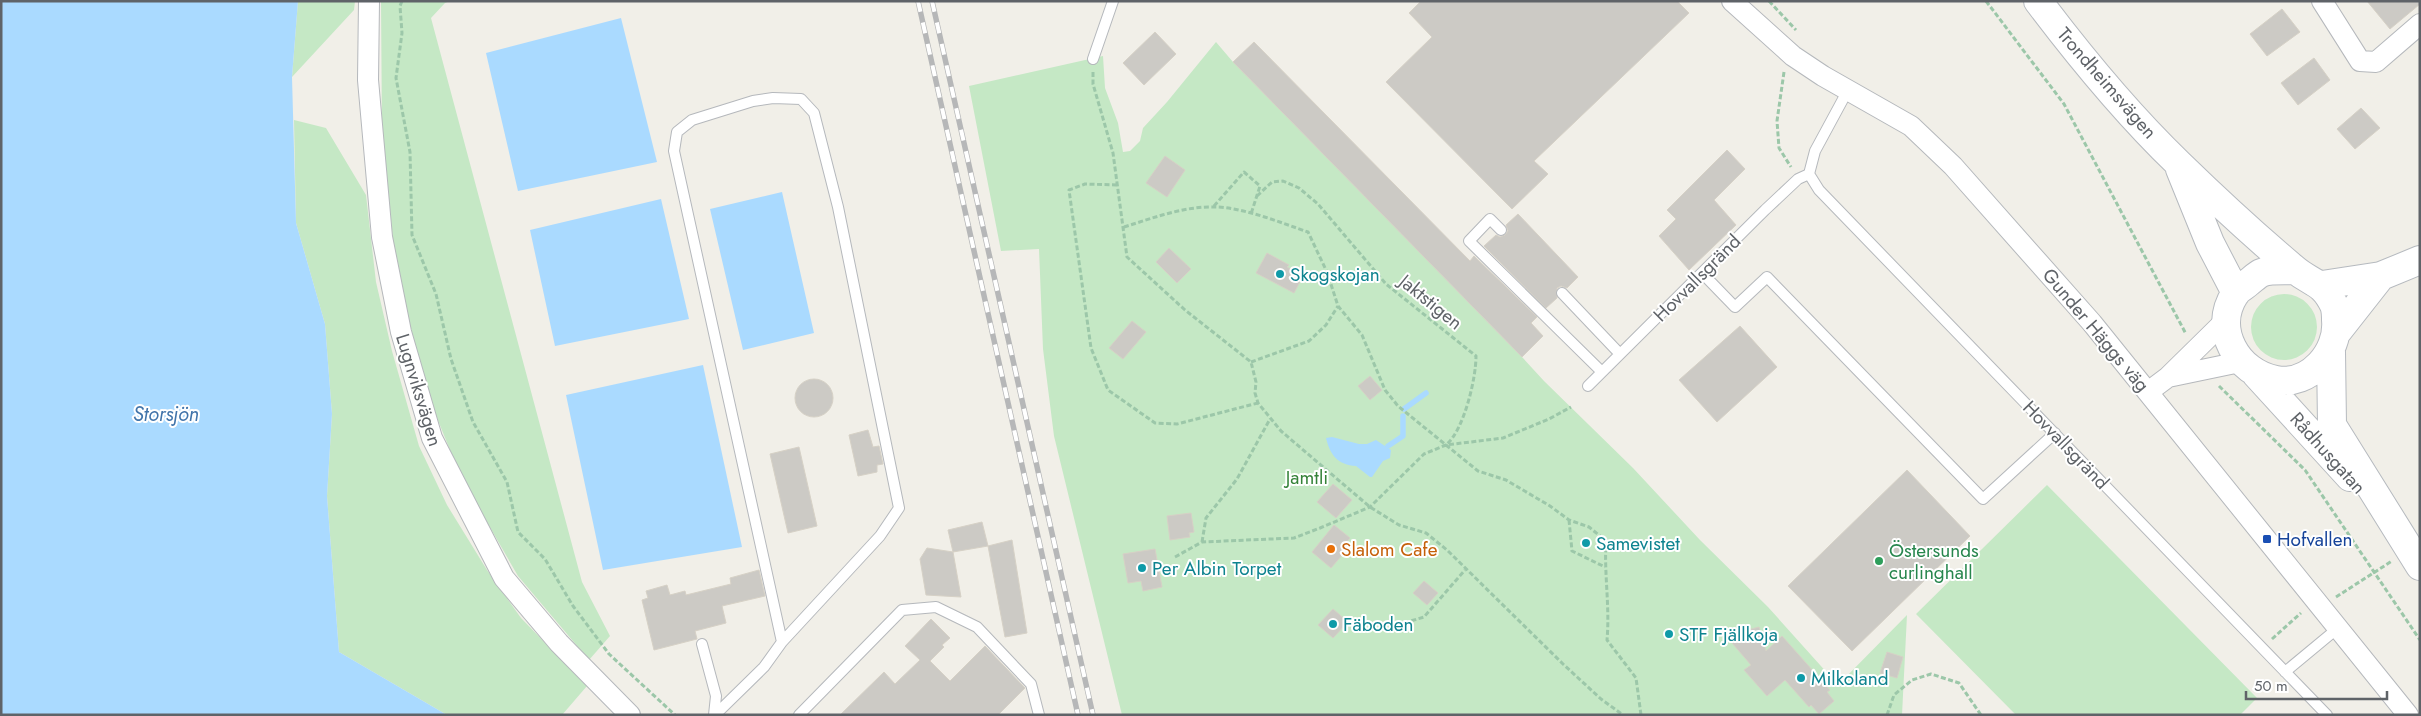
<svg xmlns="http://www.w3.org/2000/svg" width="2421" height="716" viewBox="0 0 2421 716" font-family="Jost,sans-serif">
<style>
.green{fill:#c5e8c5}
.water{fill:#aadaff}
.lines{fill:none;stroke-linecap:round;stroke-linejoin:round}
.stream{stroke:#aadaff;stroke-width:5.5}
.building{fill:#cccac5;stroke:#d6d1c6}
.service-casing{stroke:#b5b8bc;stroke-width:12}
.minor-casing{stroke:#b5b8bc;stroke-width:22}
.secondary-casing{stroke:#b6babf;stroke-width:30}
.path{stroke:#9cc7a9;stroke-width:3;stroke-dasharray:5 2.5;stroke-linecap:butt}
.service{stroke:#fff;stroke-width:10}
.minor{stroke:#fff;stroke-width:20}
.secondary{stroke:#fff;stroke-width:28}
.rail-casing{stroke:#b6b7b8;stroke-width:5.5}
.rail{stroke:#fff;stroke-width:4;stroke-dasharray:11;stroke-linecap:butt}
.culture-dot{fill:#0f9aa8;stroke:#fff;stroke-width:2}
.transit-dot{fill:#1a4fb4;stroke:#fff;stroke-width:2}
.food-dot{fill:#e8710a;stroke:#fff;stroke-width:2}
.leisure-dot{fill:#2e9e5b;stroke:#fff;stroke-width:2}
.labels{text-anchor:middle;dominant-baseline:central;stroke-width:4;stroke-linejoin:round;paint-order:stroke}
.street-label{font-size:19px;fill:#5f6368;stroke:#fff}
.culture-label{font-size:19px;fill:#0d838f;stroke:#fff;text-anchor:start}
.park-label{font-size:19px;fill:#348238;stroke:#fff}
.transit-label{font-size:19px;fill:#164399;stroke:#fff;text-anchor:start}
.food-label{font-size:19px;fill:#c56008;stroke:#fff;text-anchor:start}
.leisure-label{font-size:19px;fill:#27864d;stroke:#fff;text-anchor:start}
.water-label{font-size:20px;font-style:italic;fill:#4174aa;stroke:#fff}
</style>
<rect width="100%" height="100%" fill="#f1efe8"/>
<path class="green" d="M298 1H355L354 10 292 77Z
M381 1H450L445 3 431 18 582 582 610 636 589 660 518 576 461 477 424 386 395 258 382 133Z
M1216 42 1233 62 1522 357 1544 381 1633 468 1700 540 1768 607 1838 685 1907 615 1902 715H1122L1054 436 1043 349 1039 249 1001 251 969 86 1103 56 1105 88 1118 123 1123 152 1130 151 1140 141 1143 128 1167 102Z
M294 120 326 128 366 195 376 282 392 351 419 446 447 505 487 570 521 618 587 686 562 715H447L339 652 327 496 332 414 325 324 296 223Z
M2251 327a33 33 0 1 1 66 0a33 33 0 1 1-66 0Z
M2047 485 2257 698 2240 715H2016L1916 614Z"/>
<path class="water" d="M1 1H298L292 77 296 223 325 324 332 414 327 496 339 652 447 715H1Z
M621 18 657 162 518 191 486 53Z
M782 192 814 333 743 350 710 209Z
M661 199 689 319 555 346 530 230Z
M703 365 742 547 603 570 566 395Z
M1332 437 1359 444H1367L1376 440 1391 450 1390 458 1383 461 1372 477H1370L1356 466C1338 465 1330 455 1326 438Z"/>
<g class="lines">
<path class="stream" d="M1404 409 1426 393
M1388 446 1403 436V416"/>
</g>
<path class="building" d="M1421 1H1677L1689 13 1534 161 1548 174 1512 209 1386 82 1432 37 1409 13Z
M2367 1H2420V4L2390 29Z
M2282 9 2300 32 2267 56 2250 34Z
M1155 32 1176 54 1144 85 1123 63Z
M1254 42 1470 261 1474 256 1537 317 1531 323 1543 336 1522 357 1233 62Z
M2314 58 2330 80 2298 105 2281 83Z
M2361 108 2380 128 2355 149 2337 129Z
M1727 150 1745 169 1714 200 1736 225 1689 270 1659 236 1676 219 1667 210Z
M1165 156 1185 170 1167 197 1146 183Z
M1518 214 1578 277 1567 288 1561 286 1557 288V298L1546 308 1484 246 1496 235 1500 237 1505 235 1508 231 1506 225Z
M1169 248 1191 269 1177 283 1156 262Z
M1267 253 1289 265 1287 267 1303 276 1294 293 1256 273Z
M1132 321 1146 332 1123 359 1109 348Z
M1740 326 1777 367 1717 422 1679 380Z
M1370 376 1382 390 1370 400 1358 386Z
M795 398a19 19 0 1 1 38 0a19 19 0 1 1-38 0Z
M868 430 873 447 879 446 883 464 877 465V472L858 476 849 435Z
M799 447 817 526 788 533 770 454Z
M1907 470 1970 536 1852 651 1788 586Z
M1333 484 1352 500 1336 518 1317 502Z
M1191 513 1194 532 1189 533 1190 537 1170 540 1167 516Z
M982 522 988 546 953 552 948 530Z
M1334 525 1350 538 1346 543 1350 546 1331 568 1312 552Z
M1012 540 1027 633 1005 637 988 546Z
M927 548 953 552 961 597 926 595 920 559Z
M1155 549 1162 587 1143 591 1141 581 1128 583 1123 554Z
M759 570 765 596 722 606 726 623 695 631 697 639 654 650 642 600 648 598 646 591 667 585 670 595 685 591 686 595 731 584 730 578Z
M1424 581 1438 593 1427 605 1413 593Z
M1333 609 1348 622 1333 638 1318 625Z
M931 619 950 638 942 645 944 647 930 661 950 681 985 646 1025 688 998 715H840L884 672 895 684 920 660 905 646Z
M1759 627 1766 651 1782 636 1830 690 1827 692 1834 701 1819 714 1811 705 1809 707 1785 680 1767 696 1744 670 1751 665 1726 636Z
M1887 652 1903 657 1897 678 1880 673Z"/>
<g class="lines">
<g class="service-casing">
<path id="service" d="M1093 59 1113 1
M1848 90 1815 151 1809 174 1819 190 2327 715
M1501 230 1490 219 1469 241 1602 372
M1702 273 1735 307 1767 277 1983 499 2055 433
M1562 293 1620 354
M1588 386 1765 210 1798 179 1809 174
M702 644 716 696 714 715
M2285 672 2338 628
M715 715 764 667 782 642 880 536 899 508 838 207 814 113 801 99 773 98 753 101 692 120 677 132 674 151 782 642
M799 715 902 610 936 607 977 627 1031 684 1039 715"/>
</g>
<g class="minor-casing">
<path id="minor" d="M369 1 368 80 382 237 401 332 432 438 504 578 559 643 630 715
M1732 1 1793 56 1823 76 1911 126 1953 166 2092 323 2408 715
M2322 1 2360 61 2376 62 2420 24
M2168 377 2240 362
M2148 392 2168 377 2226 320"/>
</g>
<g class="secondary-casing">
<path id="secondary" d="M2038 1C2081 58 2127 114 2179 164 2216 200 2254 235 2293 268 2311 284 2322 280 2334 305 2336 310 2336 315 2336 320 2339 352 2310 386 2276 380 2237 373 2212 329 2235 294 2238 289 2245 286 2249 282 2253 279 2257 275 2261 273 2270 269 2286 271 2295 270
M2180 169 2210 243 2236 293
M2322 285 2381 276 2420 260
M2337 332 2381 276
M2331 352 2332 425 2420 566
M2256 374 2350 477"/>
</g>
<path class="path" d="M402 1 400 6 402 33 396 78 410 152 412 235 436 294 451 359 473 422 507 482 518 532 545 559 573 606 609 654 675 715
M1769 1 1796 30
M1986 1 2064 104 2186 334
M1093 72V84L1113 153 1127 257 1185 310 1251 362 1256 382 1255 393 1258 403 1281 431 1370 507 1399 525 1426 533 1447 550 1563 664 1601 699 1623 715
M1784 72 1777 121 1779 148 1791 167
M1117 185 1085 184 1069 190 1091 348 1108 390 1155 423 1177 424 1258 403
M1257 196 1272 182 1283 181 1299 188 1318 204 1386 284 1476 356C1476 379 1464 429 1447 444
M1214 206 1244 172 1260 186 1251 214
M1124 227C1153 218 1184 206 1215 207 1242 207 1282 223 1308 232L1327 272 1338 306 1362 335 1385 390 1398 406 1478 471 1506 480 1550 506 1569 520 1589 527 1606 541C1604 574 1610 607 1607 640L1636 678 1641 715
M1251 362 1309 341 1326 325 1338 306
M2219 386 2305 470 2420 640
M1569 520 1572 551 1605 567
M1202 542 1206 518 1237 479 1270 419
M1175 557 1202 542 1294 538 1320 528 1370 507 1424 454 1446 445 1503 438 1549 419 1571 407
M2336 597 2392 561
M1397 625 1424 617 1465 570
M2272 639 2301 613
M1887 715 1894 695 1912 680 1931 674 1959 683 1981 715"/>
<use href="#service" class="service"/>
<use href="#minor" class="minor"/>
<use href="#secondary" class="secondary"/>
<g class="rail-casing">
<path id="rail" d="M918 1 1078 715
M932 1 1093 715"/>
</g>
<use href="#rail" class="rail"/>
</g>
<g class="culture-dot">
<circle cx="1280" cy="274" r="5"/>
<circle cx="1586" cy="543" r="5"/>
<circle cx="1142" cy="568" r="5"/>
<circle cx="1333" cy="624" r="5"/>
<circle cx="1669" cy="634" r="5"/>
<circle cx="1801" cy="678" r="5"/>
</g>
<rect class="transit-dot" x="2262" y="534" width="10" height="10" rx="2.5"/>
<circle class="food-dot" cx="1331" cy="549" r="5"/>
<circle class="leisure-dot" cx="1879" cy="561" r="5"/>
<g class="labels">
<g class="street-label">
<text transform="translate(2107 83) rotate(49)">Trondheimsvägen</text>
<text transform="translate(1697 278) rotate(-45)">Hovvallsgränd</text>
<text transform="translate(1431 302) rotate(39)">Jaktstigen</text>
<text transform="translate(2096 330) rotate(50)">Gunder Häggs väg</text>
<text transform="translate(419 390) rotate(73)">Lugnviksvägen</text>
<text transform="translate(2066 445) rotate(46)">Hovvallsgränd</text>
<text transform="translate(2328 453) rotate(48)">Rådhusgatan</text>
</g>
<g class="culture-label">
<text x="1290" y="274">Skogskojan</text>
<text x="1596" y="543">Samevistet</text>
<text x="1152" y="568">Per Albin Torpet</text>
<text x="1343" y="624">Fäboden</text>
<text x="1679" y="634">STF Fjällkoja</text>
<text x="1811" y="678">Milkoland</text>
</g>
<g class="park-label">
<text x="1307" y="477">Jamtli</text>
</g>
<g class="transit-label">
<text x="2277" y="539">Hofvallen</text>
</g>
<g class="food-label">
<text x="1341" y="549">Slalom Cafe</text>
</g>
<g class="leisure-label">
<text x="1889" y="550">Östersunds<tspan x="1889" dy="22">curlinghall</tspan></text>
</g>
<g class="water-label">
<text x="166" y="414">Storsjön</text>
</g>
</g>
<rect width="2421" height="716" fill="none" stroke="#5f6368" stroke-width="5"/>
<path d="M2246 691v8h141v-8" fill="none" stroke="#5f6368" stroke-width="2.5"/>
<text x="2254" y="691" font-size="15" fill="#5f6368" stroke="#ffffff" stroke-width="4" paint-order="stroke">50 m</text>
</svg>
